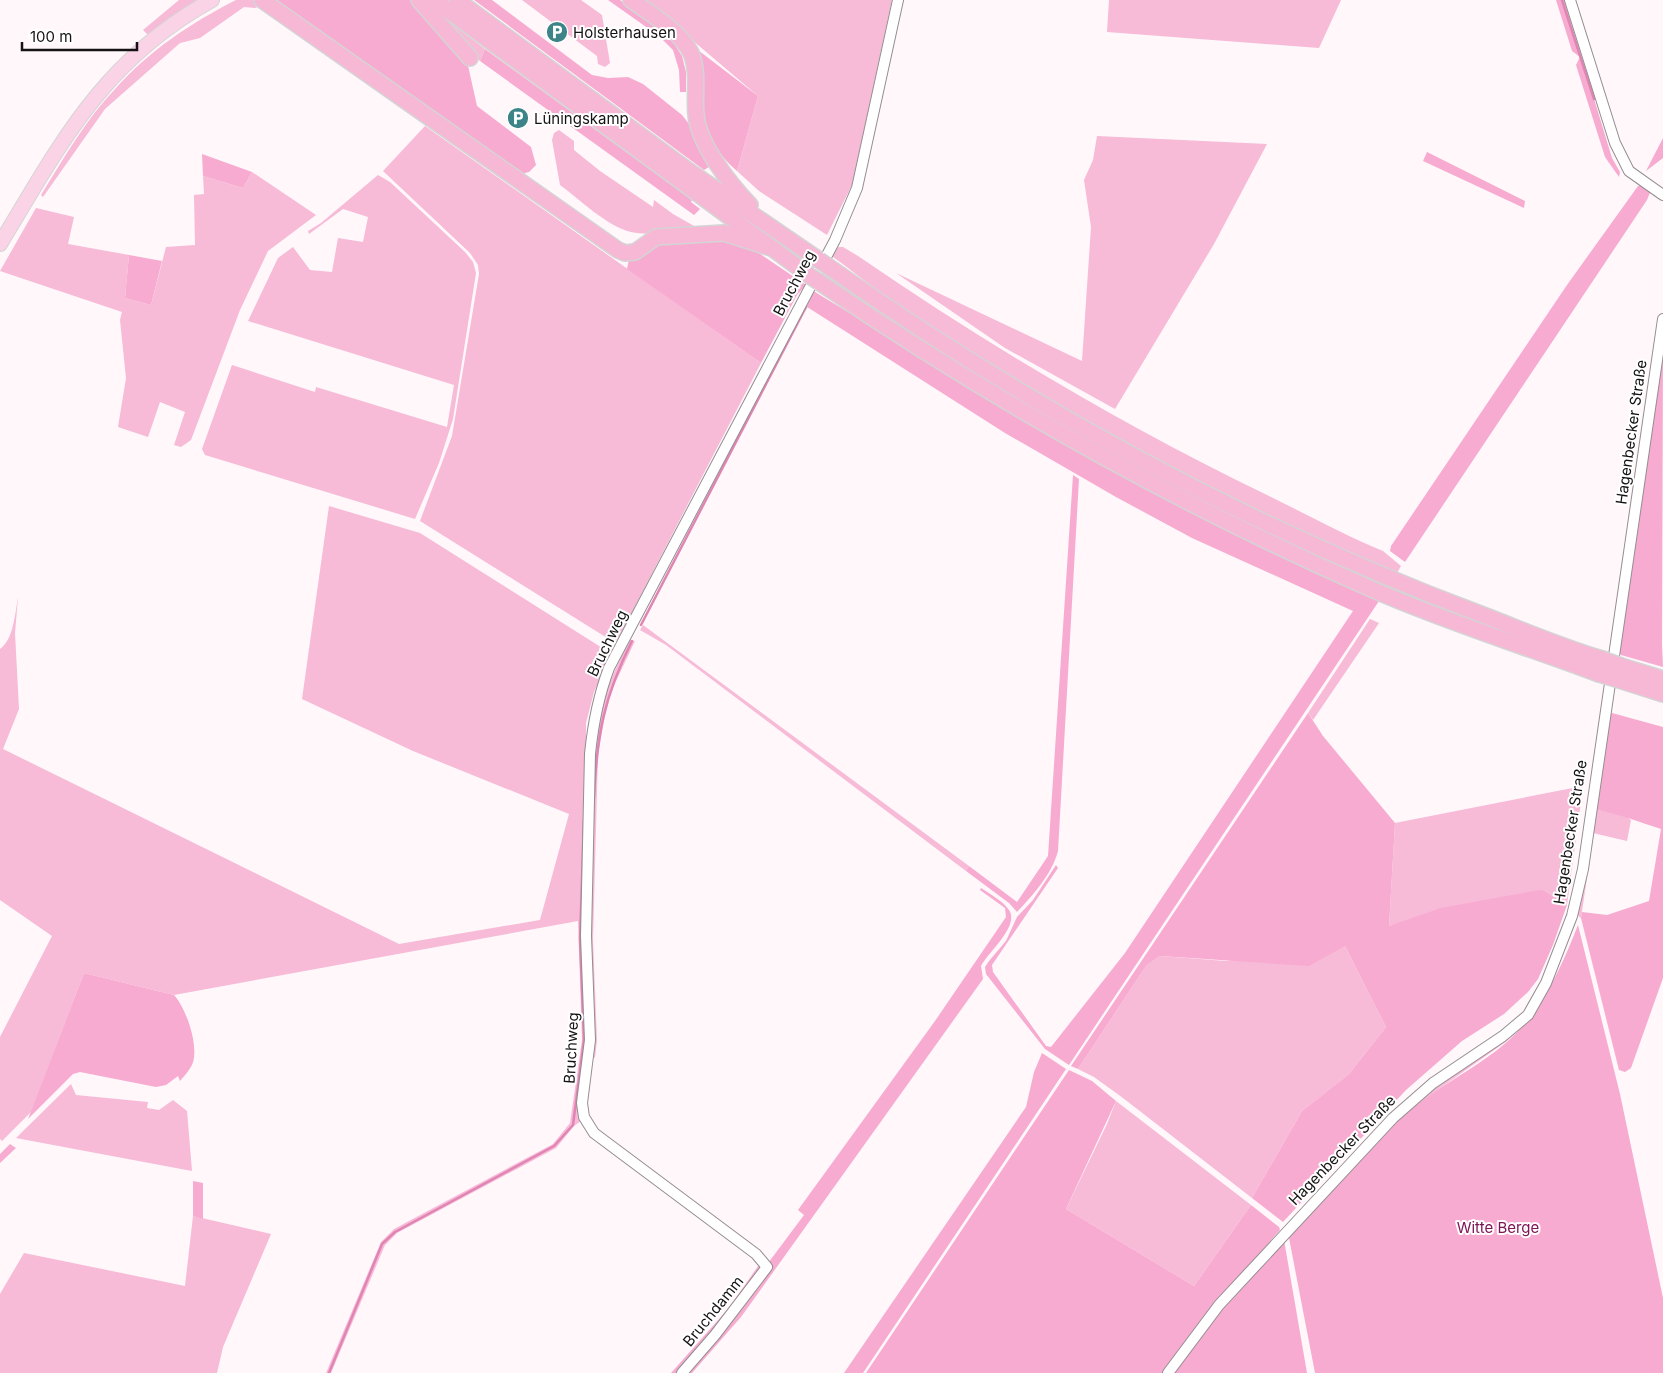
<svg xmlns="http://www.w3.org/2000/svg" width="1663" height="1373" viewBox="0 0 1663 1373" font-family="Inter,sans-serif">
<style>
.green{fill:#f7bad7}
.forest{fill:#f7abd0}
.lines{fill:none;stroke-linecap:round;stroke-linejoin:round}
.stream{stroke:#e085b3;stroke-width:2.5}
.minor-casing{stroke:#948e90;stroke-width:12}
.major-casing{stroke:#d5d4d5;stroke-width:16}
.highway-casing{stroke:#d5d4d5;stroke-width:18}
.minor{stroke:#fff;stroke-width:10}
.major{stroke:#fad4e6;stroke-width:14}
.highway{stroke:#f6b8d5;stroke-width:15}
.highway-bridge-casing{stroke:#d5d4d5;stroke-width:18;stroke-linecap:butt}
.highway-bridge{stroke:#f6b8d5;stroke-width:15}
.labels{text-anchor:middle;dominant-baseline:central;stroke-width:4;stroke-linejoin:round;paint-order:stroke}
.poi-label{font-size:15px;fill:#151213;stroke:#fff;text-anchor:start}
.street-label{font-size:15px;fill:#151213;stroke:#fff}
.park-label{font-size:15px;fill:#801556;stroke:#fff}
</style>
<rect width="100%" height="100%" fill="#fff7fa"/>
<path class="green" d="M179 0H201L154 31 147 34 143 30Z
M236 0H258L262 5 255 8 244 7 200 38 180 43 105 109 43 197 41 195C64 158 86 119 116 88 150 50 191 23 236 0Z
M522 0H581L602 15 610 63 605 67 598 64 597 56Z
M645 0H892L852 185 827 235 759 191 737 171 758 96Z
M1109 0H1341L1319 48 1107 32Z
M442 16 485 49 480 61 463 46Z
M425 126 761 363 618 639 612 641 420 521 452 436 479 274 478 265 470 253 383 171Z
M559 130 574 141V150L600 171 653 207 654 200 673 214 701 230C681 231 650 236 631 232 608 227 579 199 560 185L552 140 554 133Z
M1097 136 1267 144 1214 244 1115 409 1005 348 896 273 1082 361 1091 227 1084 180 1093 160Z
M252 172 316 215 268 251 240 310 191 440 181 447 174 445 185 412 160 402 148 437 118 427 126 378 120 320 122 312 0 271 36 208 74 217 68 244 129 255 125 298 151 305 166 247 195 245 194 195 204 194 203 176 243 188Z
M378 175 390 182 465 252 473 262 476 273 453 419 439 463 415 519 205 455 202 449 232 365 315 392 316 387 447 427 454 385 248 321 278 258 293 247 310 270 332 272 338 238 363 242 368 217 343 209 309 234 308 231 321 223Z
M839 247H843L858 256C989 346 1124 426 1267 495 1306 514 1344 535 1383 551L1401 566 1397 573C1358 558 1316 538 1277 520 1146 459 1019 387 899 306 875 290 852 270 830 255V252Z
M329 506 420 533 607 651 609 658 594 692 586 723 587 1039 581 1121 574 1126 556 1148 397 1233 385 1245 331 1373H326L381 1242 394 1229 553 1144 570 1123 582 1040 578 921 174 995 84 973 31 1112 2 1141 0 1139V1037L52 936 0 900V649C14 639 15 613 18 597L15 633 19 709 3 749 399 944 540 920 569 814 413 751 302 699Z
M1370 619 1379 623 1313 720 1308 713Z
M643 625 969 866 966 871 666 645 640 630Z
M630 640 635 641 608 698 598 754 593 940 597 1040 595 1058 591 1055C590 981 590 908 591 834 592 798 590 760 597 724 603 694 616 667 630 640Z
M1583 786 1567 905 1545 891 1389 926 1395 823Z
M1597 810 1622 814 1631 820 1627 841 1593 833Z
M1592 844 1581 918 1576 914 1590 845Z
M1345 946 1386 1027 1349 1074 1302 1111 1252 1198 1123 1098 1094 1077 1078 1069 1146 966 1160 956 1226 961Z
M1532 1015 1507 1041 1419 1103 1400 1119 1289 1238 1288 1235 1415 1101Z
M71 1084 76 1095 148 1102 147 1108 159 1110 173 1100 187 1111 192 1171 16 1138Z
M1116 1101 1251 1205 1194 1286 1066 1209 1107 1124Z
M193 1216 271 1234 223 1347 217 1373H0V1294L24 1253 185 1286Z"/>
<path class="forest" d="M269 0H413L467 61 477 106 531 147 536 165 529 172 518 175Z
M474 0H492L592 75 608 78 628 77 643 84 682 115 694 130 712 165 704 170Z
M608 0H620L670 37 682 56 686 72V92H680L679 70 673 50 659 36Z
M1556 0H1564L1612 158 1620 172 1619 177 1605 157 1576 65 1580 57 1572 51Z
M694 47 758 96 737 171C698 138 699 95 694 47Z
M485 49 692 200 691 202 700 209 694 215 480 61Z
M1663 138V158L1646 171Z
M1427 152 1525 201 1524 208 1423 161Z
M202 154 252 172 243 188 203 176Z
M1641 185 1651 190 1647 200 1405 562 1390 551 1391 546 1567 285 1638 186Z
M725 239 750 247 806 285 797 295 761 363 627 269 629 259 653 242Z
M129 255 162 261 151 305 125 298Z
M812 290C827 300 844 309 860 319 1025 428 1198 521 1379 601L1069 1065 1045 1049 986 974 985 967 989 961 1006 941 1017 917 1033 900 1056 865 1058 868 992 965 993 972 1046 1046 1051 1047 1125 953 1353 611 1192 538 1116 497 1005 433 804 305Z
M1663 349 1662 645 1663 667 1621 655 1618 651Z
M1073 475 1079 479 1058 851C1052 874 1033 895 1017 912L1009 903 966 871 969 866 1017 902 1048 856Z
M1308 713 1323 736 1395 823 1389 926 1441 908 1539 890 1545 891 1567 905 1553 945 1538 979 1528 992 1504 1014 1462 1041 1406 1090 1283 1222 1252 1198 1302 1111 1349 1074 1386 1027 1345 946 1309 966 1160 956 1146 966 1078 1069 1071 1066Z
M1612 713 1663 727V978L1631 1068 1625 1072 1619 1070 1581 918 1582 912 1607 915 1649 901 1661 829C1639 822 1620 814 1597 810L1608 717Z
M981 888C990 894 1003 901 1009 910 1020 926 988 952 981 966L983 979 741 1317 692 1373H686L804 1215 798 1210 935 1021 1006 917 1005 908 980 890Z
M1578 925 1620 1094 1663 1298V1373H1315L1289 1238C1325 1198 1361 1156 1400 1119 1433 1088 1475 1070 1508 1041 1543 1009 1561 968 1578 925Z
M84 973 174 995C186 1008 200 1047 192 1065 189 1071 184 1076 180 1081L178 1076 166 1085 156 1087 80 1072 73 1074 28 1119Z
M1042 1053 1066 1069 863 1373H844L1026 1107 1034 1072Z
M1069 1070 1092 1081 1116 1101 1066 1209 1194 1286 1251 1205 1279 1227 1280 1230 1216 1303 1165 1373H866Z
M10 1144 16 1148 0 1163V1154Z
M193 1181 203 1183V1219L193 1216Z
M1284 1240 1307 1373H1172L1220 1308Z
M761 1262 763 1267 733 1309 678 1373H671L728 1309Z"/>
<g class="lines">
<path class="stream" d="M1562 0 1594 99
M641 625 806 307
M594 797C597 734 604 697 632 641
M329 1373 382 1244 395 1232 554 1146 573 1125 584 1040 580 939 584 820"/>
<g class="minor-casing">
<path id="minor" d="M1570 0 1615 143 1629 171 1663 195
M682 1373 715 1335 767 1267 756 1254 594 1133 584 1117 582 1103 590 1040 586 936 590 754C593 724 598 697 609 668L835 240 857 188 898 0
M1168 1373 1219 1305 1393 1118 1433 1083 1503 1036 1528 1015 1546 983 1572 916 1583 869 1663 319"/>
</g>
<g class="major-casing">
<path id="major" d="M0 244C61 143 103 60 212 0"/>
</g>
<g class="highway-casing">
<path id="highway" d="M262 0 618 250 625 253 635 252 656 237 724 233 771 248
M419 0 470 58
M434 0 810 276
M457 0 689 171 819 260
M631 0C652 15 679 30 691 53 699 72 694 94 696 114 698 144 730 184 750 205
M829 267C1033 410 1250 528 1483 615 1522 630 1561 647 1602 659
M819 282C995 402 1181 506 1376 591 1449 623 1525 646 1599 674
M1621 666 1663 679
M1619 680 1663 694"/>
</g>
<use href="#minor" class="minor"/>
<use href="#major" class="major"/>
<use href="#highway" class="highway"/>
<g class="highway-bridge-casing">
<path id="highway-bridge" d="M819 260 829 267
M810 276 819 282
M1602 659 1621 666
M1599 674 1619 680"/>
</g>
<use href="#highway-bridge" class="highway-bridge"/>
</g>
<defs>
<g id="parking-disc" transform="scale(1.125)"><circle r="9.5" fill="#3c8487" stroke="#fff"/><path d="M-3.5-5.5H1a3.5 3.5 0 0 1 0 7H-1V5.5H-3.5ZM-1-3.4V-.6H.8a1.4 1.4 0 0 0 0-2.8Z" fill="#fff"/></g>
</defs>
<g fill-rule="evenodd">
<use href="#parking-disc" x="557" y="32"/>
<use href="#parking-disc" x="518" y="118"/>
</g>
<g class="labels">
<g class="poi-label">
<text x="573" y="32">Holsterhausen</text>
<text x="534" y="118">Lüningskamp</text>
</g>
<g class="street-label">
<text transform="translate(794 283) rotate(-62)">Bruchweg</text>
<text transform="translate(1631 432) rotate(-82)">Hagenbecker Straße</text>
<text transform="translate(607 643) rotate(-64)">Bruchweg</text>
<text transform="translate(1570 832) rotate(-81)">Hagenbecker Straße</text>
<text transform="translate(571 1048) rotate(-87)">Bruchweg</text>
<text transform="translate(1342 1150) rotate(-46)">Hagenbecker Straße</text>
<text transform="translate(713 1311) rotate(-51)">Bruchdamm</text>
</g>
<g class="park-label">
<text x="1498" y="1227">Witte Berge</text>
</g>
</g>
<path d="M22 42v8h115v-8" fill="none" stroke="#151213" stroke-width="2.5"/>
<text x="30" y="42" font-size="15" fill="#151213" stroke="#ffffff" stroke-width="4" paint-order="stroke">100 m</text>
</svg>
